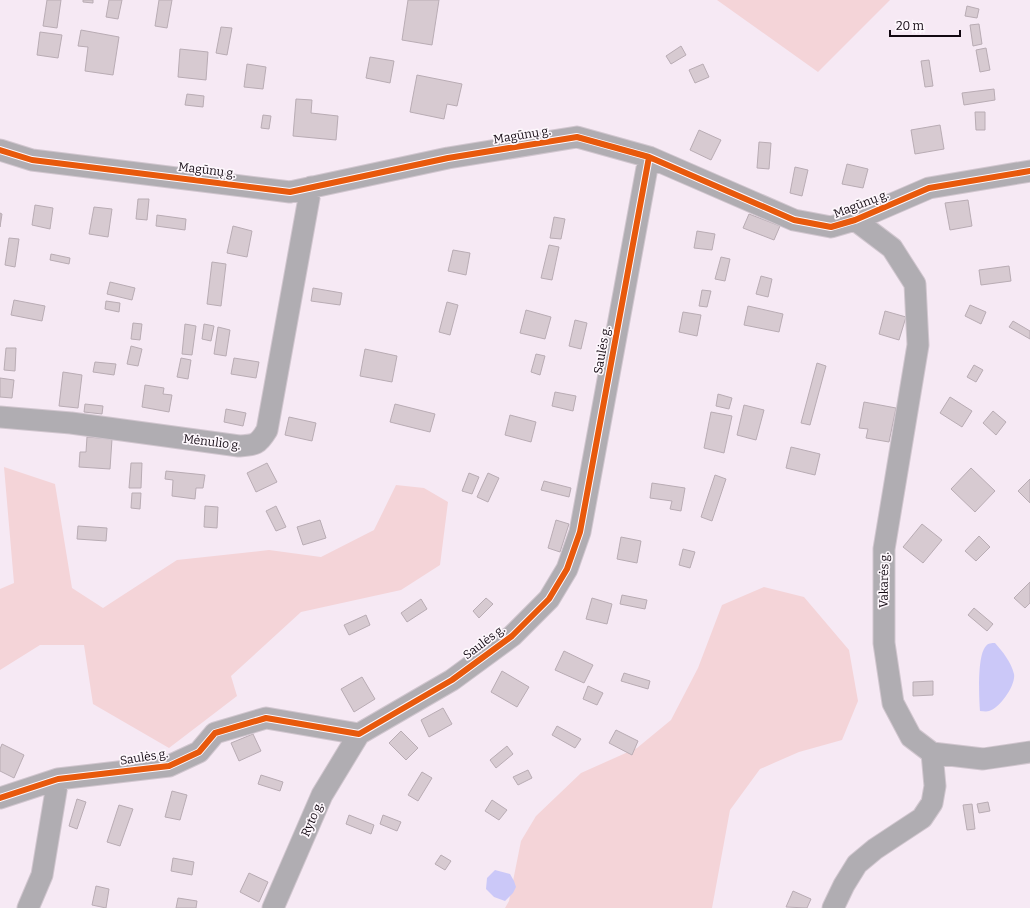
<svg xmlns="http://www.w3.org/2000/svg" width="1030" height="908" viewBox="0 0 1030 908" font-family="Bitter,serif">
<style>
.green{fill:#f4d4d8}
.water{fill:#cbc8f8}
.building{fill:#d7cad1;stroke:#b9acb4}
.lines{fill:none;stroke-linecap:round;stroke-linejoin:round}
.minor-casing{stroke:#d1c6cf;stroke-width:23}
.minor{stroke:#b0adb2;stroke-width:21}
.cycleway-casing{stroke:#fdf7fc;stroke-width:8}
.cycleway{stroke:#e8590c;stroke-width:6}
.labels{text-anchor:middle;dominant-baseline:central;stroke-width:3.5;stroke-linejoin:round;paint-order:stroke}
.street-label{font-size:12px;fill:#120811;stroke:#fdf7fc}
</style>
<rect width="100%" height="100%" fill="#f6e9f4"/>
<path class="green" d="M717 0H890L818 72Z
M4 467 55 484 72 588 103 608 177 560 269 550 321 557 374 530 396 485 424 488 448 502 440 565 401 590 301 612 231 676 237 696 169 748 93 704 84 645H40L0 670V589L14 583Z
M764 587 804 597 849 650 858 701 842 740 799 752 760 769 730 810 712 908H505L509 901 521 841 536 816 581 773 637 748 671 720 698 668 722 605Z"/>
<path class="water" d="M995 643C1003 652 1011 662 1014 674 1016 685 1000 708 989 711 986 712 983 711 980 711 979 698 977 655 986 646 988 643 992 643 995 643Z
M495 870 510 874 514 881 516 887 513 893 505 901 494 897 486 889 487 878Z"/>
<path class="building" d="M47 0H61L57 28 43 26Z
M83 0H93V3L83 2Z
M109 0H122L118 19 106 17Z
M159 0H172L167 28 155 26Z
M408 0H439L432 45 402 40Z
M967 6 979 9 977 18 965 16Z
M979 24 982 44 973 46 970 25Z
M221 27 232 28 227 55 216 53Z
M81 30 119 37 113 75 85 71 88 47 78 46Z
M40 32 62 35 58 58 37 55Z
M681 46 686 55 671 64 666 56Z
M986 48 990 70 980 72 976 50Z
M180 49 208 52 206 80 178 77Z
M370 57 394 61 390 83 366 78Z
M929 60 933 86 925 87 921 61Z
M247 64 266 67 263 89 244 87Z
M703 64 709 77 695 83 689 70Z
M417 75 462 84 457 106 447 104 444 119 410 112Z
M994 89 995 100 964 105 962 93Z
M187 94 204 96 203 107 185 105Z
M296 99 312 100 311 113 338 116 336 140 293 136Z
M975 112H985V130H976Z
M263 115 271 116 269 129 261 128Z
M940 125 944 149 915 154 911 130Z
M699 130 721 140 711 160 690 150Z
M759 142 771 143 769 169 757 168Z
M847 164 868 169 863 188 842 184Z
M795 167 808 170 802 196 790 193Z
M138 199H149L147 220 136 219Z
M968 200 972 226 950 230 945 203Z
M35 205 53 208 50 229 32 225Z
M94 207 112 209 108 237 89 234Z
M0 213 2 214 0 227Z
M749 214 780 226 774 240 743 228Z
M157 215 186 219 185 230 156 226Z
M554 217 565 219 561 239 550 238Z
M233 226 252 231 247 257 227 253Z
M697 231 715 234 712 250 694 248Z
M9 238 19 239 15 267 5 265Z
M549 245 559 247 552 280 541 278Z
M453 250 470 253 466 275 448 271Z
M51 254 70 258 69 264 50 260Z
M721 257 730 259 725 281 715 279Z
M212 262 226 264 221 306 207 304Z
M1009 266 1011 281 981 285 979 270Z
M761 276 772 279 768 297 756 294Z
M110 282 135 288 132 300 107 294Z
M313 288 342 293 340 305 311 301Z
M702 290 711 291 707 307 699 306Z
M14 300 45 306 42 321 11 315Z
M106 301 120 303 119 312 105 309Z
M447 302 458 305 450 335 439 332Z
M970 305 986 312 981 324 965 316Z
M748 306 783 314 779 332 744 325Z
M526 310 551 317 545 339 520 333Z
M885 311 906 317 899 340 879 334Z
M683 312 701 315 697 336 679 332Z
M575 320 587 323 581 349 569 346Z
M1013 321 1030 331V339L1009 327Z
M133 323 142 324 140 340 131 339Z
M185 324 196 326 192 355 182 354Z
M204 324 214 326 211 341 202 339Z
M218 327 230 330 226 356 214 354Z
M131 346 142 349 138 366 127 364Z
M6 348H16L15 371 4 370Z
M365 349 397 356 392 382 360 376Z
M536 354 545 356 540 375 531 372Z
M181 358 191 360 188 379 177 377Z
M234 358 259 362 256 378 231 374Z
M95 362 116 364 114 375 93 372Z
M817 363 826 366 810 425 801 423Z
M974 365 983 370 976 382 967 377Z
M63 372 82 375 78 408 59 406Z
M0 378 14 380 12 398 0 397Z
M145 385 164 388 163 394 172 395 169 412 142 407Z
M555 392 576 396 573 411 552 406Z
M718 394 732 398 729 409 716 406Z
M950 397 972 411 962 427 940 413Z
M864 402 896 408 889 442 866 438 868 429 859 428Z
M85 404 103 406 102 414 84 412Z
M395 404 435 414 430 432 390 422Z
M744 405 764 410 756 440 737 435Z
M226 409 246 413 243 426 224 422Z
M993 411 1006 422 996 435 983 423Z
M711 412 732 416 724 453 704 448Z
M510 415 536 422 531 442 505 435Z
M289 417 316 423 312 441 285 435Z
M87 437 112 439 110 469 79 467 80 452H86Z
M791 447 820 454 815 475 786 468Z
M131 463H142L141 488H129Z
M267 463 277 482 256 492 247 473Z
M971 468 995 491 975 512 951 489Z
M166 471 205 475 203 488H196L195 499 172 496 173 480 165 479Z
M469 473 479 477 472 494 462 491Z
M488 473 499 478 488 502 477 497Z
M715 475 726 479 712 521 701 517Z
M1030 479V503L1018 491Z
M544 481 571 488 569 497 541 490Z
M652 483 685 488 681 511 670 509 672 501 650 498Z
M132 493H141L140 509 131 508Z
M205 506 218 507 217 528 204 527Z
M276 506 286 527 276 531 266 511Z
M320 520 326 538 303 545 297 527Z
M556 520 569 524 560 552 548 548Z
M922 524 942 540 923 563 903 547Z
M78 526 107 528 106 541 77 539Z
M979 536 990 547 976 561 965 551Z
M621 537 641 541 637 563 617 559Z
M683 549 695 552 690 568 679 565Z
M1030 582V603L1025 608 1014 598Z
M622 595 647 600 645 609 620 604Z
M486 598 493 604 479 618 473 611Z
M592 598 612 604 607 624 586 619Z
M421 599 427 609 407 622 401 613Z
M974 608 993 624 987 631 968 615Z
M366 615 370 625 349 635 344 625Z
M564 651 593 665 584 683 555 670Z
M502 671 529 687 517 707 491 692Z
M624 673 650 681 648 689 621 681Z
M362 677 375 699 354 712 341 689Z
M933 681V695L913 696V682Z
M588 686 603 693 597 705 583 699Z
M443 708 452 724 429 737 421 720Z
M557 726 581 739 575 748 552 735Z
M616 730 638 741 632 755 609 743Z
M401 731 418 748 406 760 389 743Z
M253 734 261 751 239 761 231 743Z
M2 744 24 755 14 778 0 771V749Z
M507 746 513 754 496 768 490 760Z
M528 770 532 778 518 785 513 777Z
M422 772 432 778 418 801 408 795Z
M261 775 283 782 280 791 258 784Z
M172 791 187 795 180 820 165 817Z
M77 799 86 802 77 829 69 826Z
M492 800 507 810 499 820 485 811Z
M988 802 990 811 979 813 977 804Z
M972 804 975 829 967 830 963 805Z
M119 805 133 809 120 846 107 842Z
M349 815 374 825 371 834 346 824Z
M383 815 401 822 397 831 380 824Z
M441 855 451 861 445 870 435 864Z
M173 858 194 862 192 875 171 871Z
M249 873 268 882 259 902 240 892Z
M96 886 109 889 106 908 92 905Z
M793 891 811 899 807 908 786 907Z
M178 898 197 901 196 908H176Z"/>
<g class="lines">
<g class="minor-casing">
<path id="minor" d="M0 150 32 160 290 192 448 158 577 137 649 157 794 220 831 227 855 220 929 188 1030 171
M0 417 71 423 239 446C255 445 258 445 267 430L311 187
M932 753 983 759 1030 752
M0 798 58 779 169 766 199 752 215 733 266 718 359 734 452 680 512 636 549 599 567 569 580 532 649 157
M28 908 42 875 58 779
M273 908 322 795 359 734
M833 908 844 885 857 864 875 849 922 818 932 803 935 786 932 753 911 737 893 703 884 643V549L918 345 915 284 892 248 855 220"/>
</g>
<use href="#minor" class="minor"/>
<g class="cycleway-casing">
<path id="cycleway" d="M0 150 32 160 290 192 448 158 577 137 649 157 794 220 831 227 855 220 929 188 1030 171
M0 798 58 779 169 766 199 752 215 733 266 718 359 734 452 680 512 636 549 599 567 569 580 532 649 157"/>
</g>
<use href="#cycleway" class="cycleway"/>
</g>
<g class="labels">
<g class="street-label">
<text transform="translate(522 135) rotate(-9)">Magūnų g.</text>
<text transform="translate(207 170) rotate(7)">Magūnų g.</text>
<text transform="translate(861 204) rotate(-21)">Magūnų g.</text>
<text transform="translate(602 350) rotate(-80)">Saulės g.</text>
<text transform="translate(212 442) rotate(7)">Mėnulio g.</text>
<text transform="translate(884 580) rotate(-89)">Vakarės g.</text>
<text transform="translate(484 642) rotate(-37)">Saulės g.</text>
<text transform="translate(144 757) rotate(-9)">Saulės g.</text>
<text transform="translate(312 819) rotate(-66)">Ryto g.</text>
</g>
</g>
<path d="M890 30v6h70v-6" fill="none" stroke="#120811" stroke-width="2"/>
<text x="896" y="30" font-size="12" fill="#120811" stroke="#fdf7fc" stroke-width="3" paint-order="stroke">20 m</text>
</svg>
